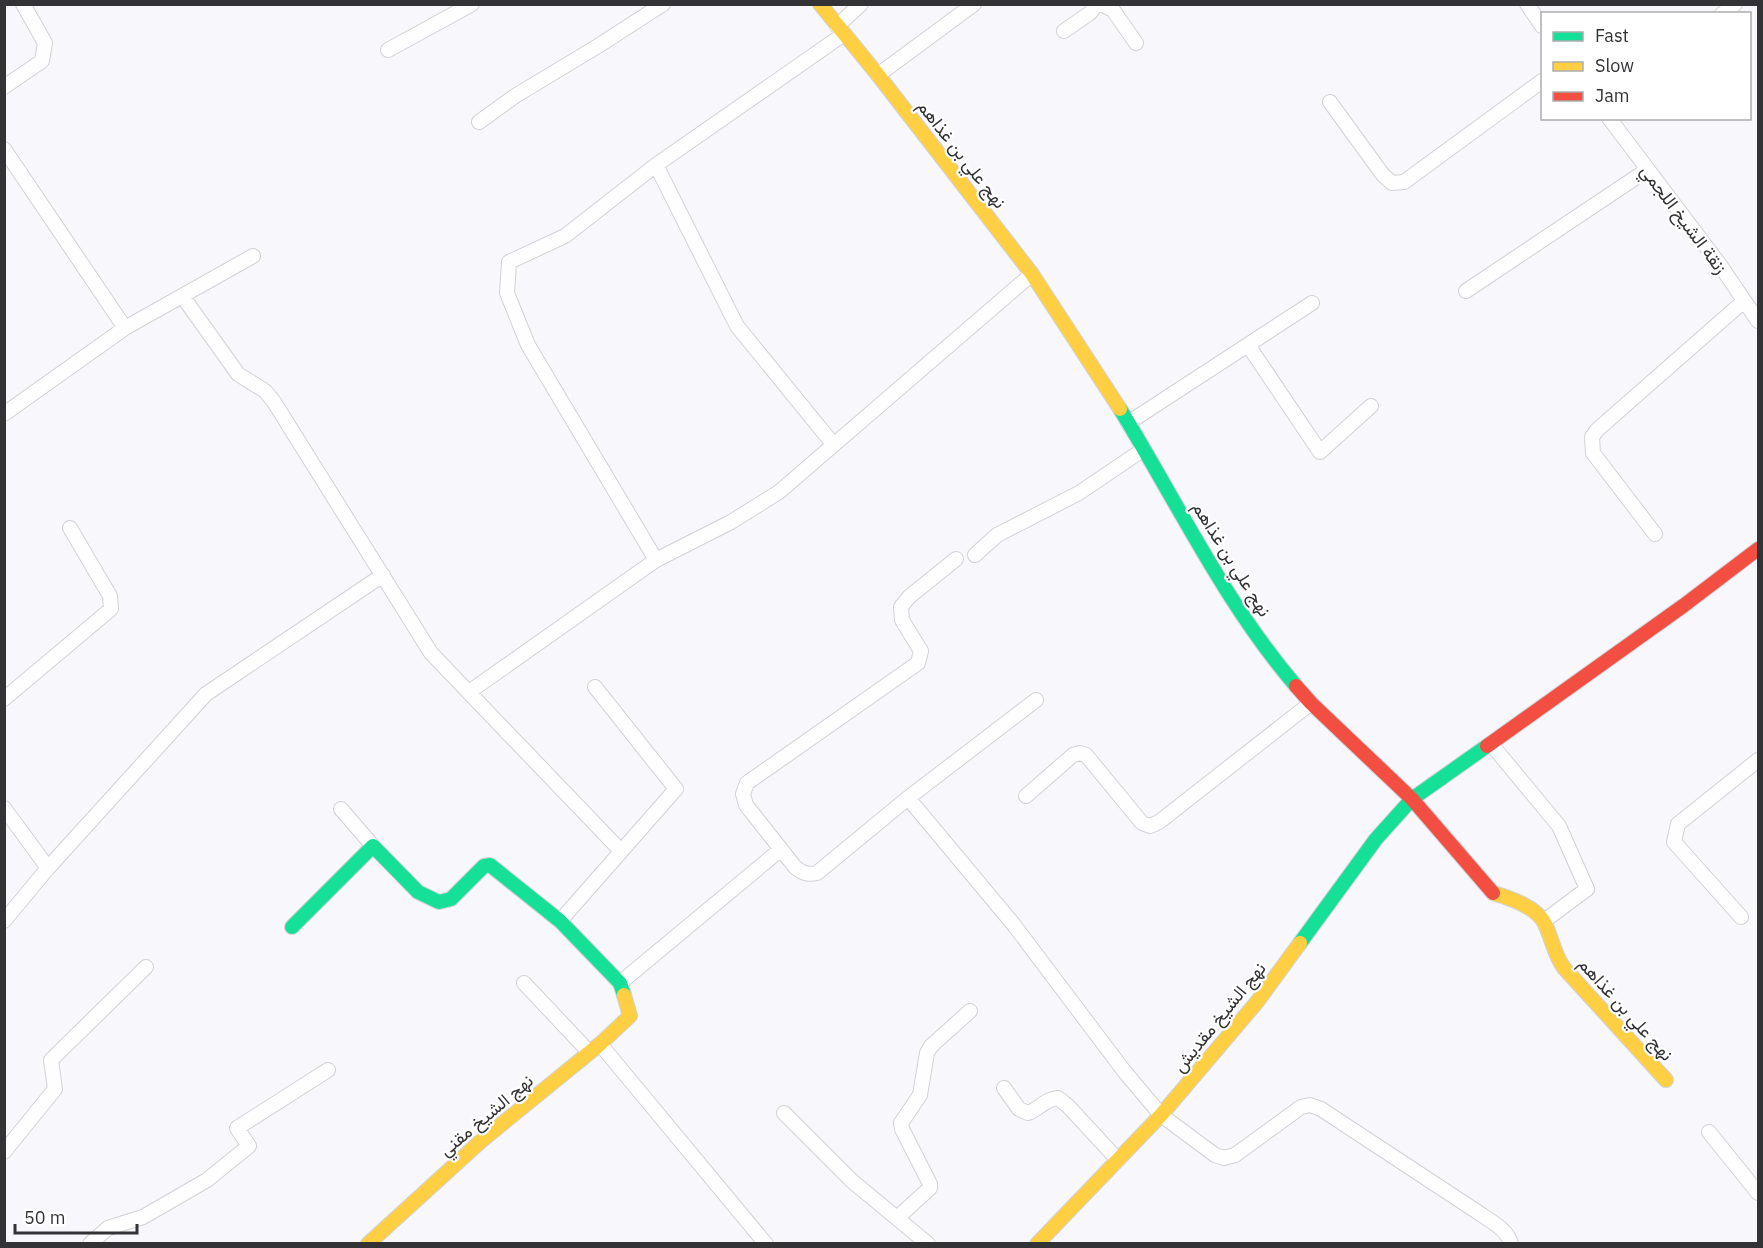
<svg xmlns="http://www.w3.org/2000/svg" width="1763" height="1248" viewBox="0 0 1763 1248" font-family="'IBM Plex Sans',Vazirmatn,sans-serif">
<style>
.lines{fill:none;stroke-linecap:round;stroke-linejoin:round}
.street-casing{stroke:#d2d2d6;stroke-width:16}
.fast-casing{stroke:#d2d2d6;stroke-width:16}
.slow-casing{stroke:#d2d2d6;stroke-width:16}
.jam-casing{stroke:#d2d2d6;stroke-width:16}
.street{stroke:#fefeff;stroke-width:14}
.fast{stroke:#16e098;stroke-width:14}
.slow{stroke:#ffcf43;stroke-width:14}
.jam{stroke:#f24e42;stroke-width:14}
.labels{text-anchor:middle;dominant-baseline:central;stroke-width:4.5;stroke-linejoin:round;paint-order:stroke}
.street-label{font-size:18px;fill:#333336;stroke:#fff}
</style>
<rect width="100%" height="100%" fill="#f7f7fc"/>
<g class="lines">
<g class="street-casing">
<path id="street" d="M1101 4 1113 10 1136 43
M1527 4 1542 26
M1722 14 1735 4
M837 26 861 4
M1064 31 1090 13 1097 4
M388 50 472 4
M878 75 974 4
M4 87 42 61 45 43 23 4
M1330 102 1383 175 1392 183 1404 182 1542 81
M1609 118 1720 265 1758 321
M479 122 515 96 598 46 663 4
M4 149 125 328
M1466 291 1647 170
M183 297 238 374 265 391 274 402 431 653 621 851
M1248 345 1320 452 1371 406
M4 414 125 328 253 256
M1128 423 1312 303
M833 444 737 326 656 165 844 34
M1655 534 1593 453 1592 437 1597 430 1744 301
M975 555 997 535 1079 493 1144 449
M956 559 909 597 901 607 902 620 921 651 918 663 747 783 743 794 746 805 795 867C802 873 807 875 817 873L908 798 1036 700
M656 560 528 345 507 293 509 262 565 236 656 165
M469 692 656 560 731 522 779 492 1032 274
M4 699 111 609 110 596 70 528
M1491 744 1559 826 1587 889 1544 921
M1026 796 1073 755 1080 753 1086 755 1142 823 1150 826 1159 822 1311 703
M908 798 1014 925 1124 1071 1161 1115 1215 1155 1224 1158 1235 1155 1301 1107 1310 1105 1321 1109 1482 1215C1492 1222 1508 1230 1511 1244
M4 808 48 868
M341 809 373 846
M1741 917 1674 842 1678 824 1758 760
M4 921 48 868 206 694 383 575
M560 921 676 789 595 687
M524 983 589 1052
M620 983 780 850
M600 1044 766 1244
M1004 1088 1019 1109 1028 1113C1041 1108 1043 1100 1058 1098L1068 1106 1118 1160
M784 1113 852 1181 928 1244
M1709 1132 1758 1193
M4 1152 55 1089 51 1060 146 967
M897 1218 930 1188V1184L902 1129 901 1123 920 1095 927 1053 931 1046 970 1011
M90 1244 108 1228 143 1217 207 1180 249 1146 237 1128 328 1070"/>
</g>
<g class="fast-casing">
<path id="fast" d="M1120 409C1177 502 1225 603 1296 686
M292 927 373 846 418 892 439 902 451 899 484 866 490 865 560 921 620 983 624 995
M1300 943 1376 839 1412 799 1487 746"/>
</g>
<g class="slow-casing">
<path id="slow" d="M820 4 878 75 1032 274 1120 409
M1493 893C1510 898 1537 907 1545 924 1552 939 1554 954 1564 968L1666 1080
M368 1244 481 1141 600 1044 630 1016 624 995
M1037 1244 1161 1115 1257 1002 1300 943"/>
</g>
<g class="jam-casing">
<path id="jam" d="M1296 686 1311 703 1412 799 1493 893
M1487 746 1683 606 1758 549"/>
</g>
<use href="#street" class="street"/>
<use href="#fast" class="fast"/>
<use href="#slow" class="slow"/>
<use href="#jam" class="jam"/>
</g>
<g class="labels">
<g class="street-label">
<text transform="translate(962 154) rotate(52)">نهج علي بن غذاهم</text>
<text transform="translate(1684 219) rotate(53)">زنقة الشيخ اللجمي</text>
<text transform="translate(1232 559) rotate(58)">نهج علي بن غذاهم</text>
<text transform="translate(1626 1009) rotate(48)">نهج علي بن غذاهم</text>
<text transform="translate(1219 1017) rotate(-51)">نهج الشيخ مقديش</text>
<text transform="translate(486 1115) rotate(-40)">نهج الشيخ مقني</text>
</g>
</g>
<rect width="1763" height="1248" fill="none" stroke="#333336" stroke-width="12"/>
<rect x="1541" y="12" width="210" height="108" fill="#ffffff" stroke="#adadaf" stroke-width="1.5"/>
<rect x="1553" y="32" width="30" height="9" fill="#16e098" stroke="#adadaf" stroke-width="1.5"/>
<text x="1595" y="42" font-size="18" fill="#333336">Fast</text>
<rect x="1553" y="62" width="30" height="9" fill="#ffcf43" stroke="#adadaf" stroke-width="1.5"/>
<text x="1595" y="72" font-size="18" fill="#333336">Slow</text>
<rect x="1553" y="92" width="30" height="9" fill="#f24e42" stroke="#adadaf" stroke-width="1.5"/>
<text x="1595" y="102" font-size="18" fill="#333336">Jam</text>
<path d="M15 1224v9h122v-9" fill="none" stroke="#333336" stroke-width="3"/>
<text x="24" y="1224" font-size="18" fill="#333336" stroke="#ffffff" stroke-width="4.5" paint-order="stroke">50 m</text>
</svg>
